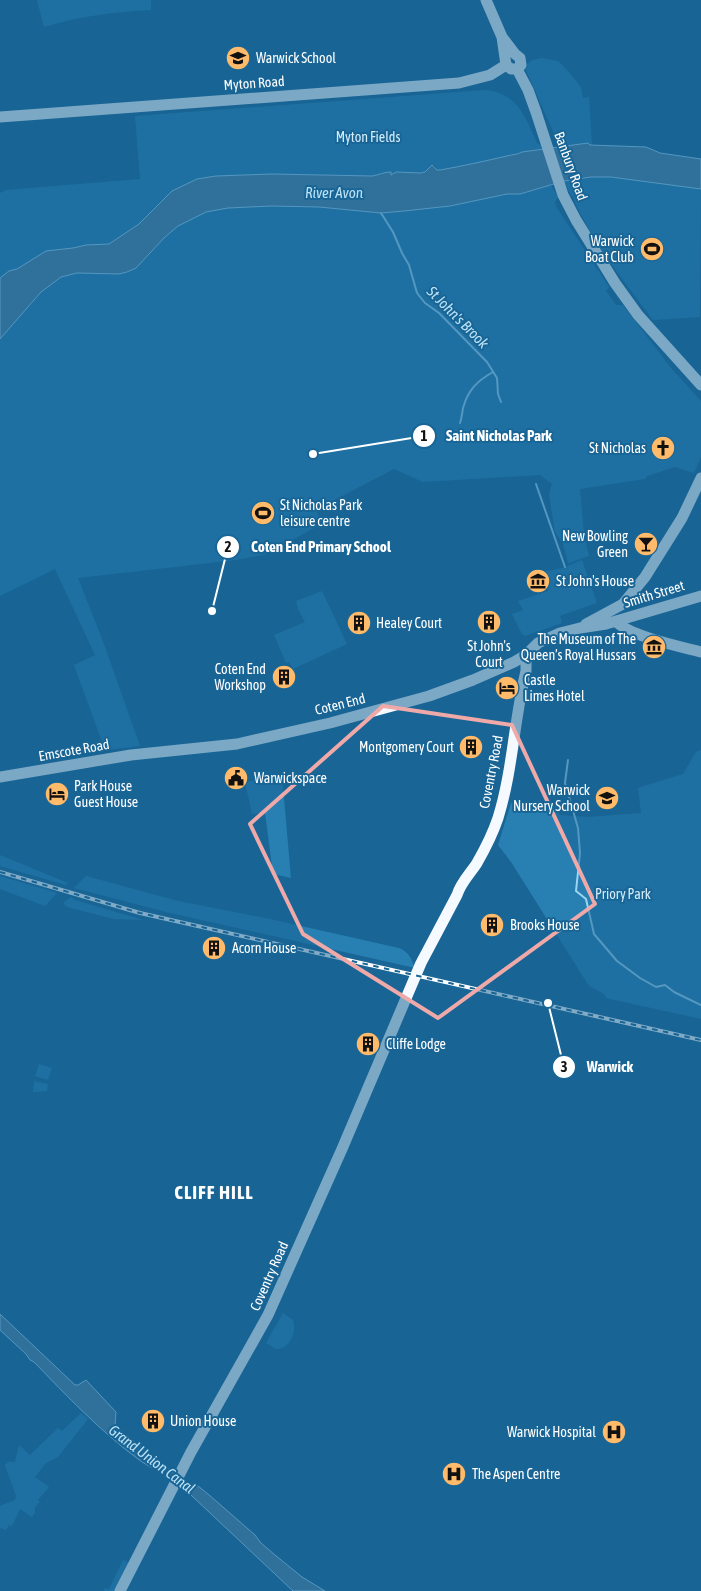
<svg xmlns="http://www.w3.org/2000/svg" width="701" height="1591" viewBox="0 0 701 1591" font-family="'Asap Condensed',sans-serif">
<style>
.green{fill:#287fb2}
.water{fill:#4d82a3;stroke:#9dd4f3}
.lines{fill:none;stroke-linecap:round;stroke-linejoin:round}
.stream{stroke:#9dd4f3;stroke-width:2}
.major{stroke:#f4faff;stroke-width:11}
.rail-casing{stroke:#fff;stroke-width:4}
.rail{stroke:#186596;stroke-width:2;stroke-dasharray:5.5;stroke-linecap:butt}
.marked{fill:none;stroke:#efa9a9;stroke-width:4;stroke-linejoin:round}
.labels{text-anchor:middle;dominant-baseline:central;stroke-width:4;stroke-linejoin:round;paint-order:stroke}
.poi-label{font-size:14px;fill:#fff;stroke:#186596;text-anchor:start}
.street-label{font-size:14px;fill:#fff;stroke:#186596}
.park-label{font-size:14px;fill:#d2ecfb;stroke:#186596}
.water-label{font-size:15px;font-style:italic;fill:#bbe2f7;stroke:#186596}
.district-label{font-size:19px;font-weight:bold;letter-spacing:1px;fill:#fff;stroke:#186596}
.leader{fill:none;stroke:#fff;stroke-width:2}
.callout-dot{fill:#fff;stroke:#186596;stroke-width:2}
.mark-label{font-size:15px;text-anchor:middle;font-weight:bold;fill:#111}
.callout-label{font-size:15px;text-anchor:middle;font-weight:bold;fill:#fff;stroke:#186596;stroke-width:4;stroke-linejoin:round;paint-order:stroke}
</style>
<rect width="100%" height="100%" fill="#186596"/>
<path class="green" d="M37 0H151V10C114 12 80 16 44 27Z
M541 58 558 61 567 70 581 87 583 98 589 97 592 145H589L588 143 557 147 556 138 526 70C526 61 533 60 541 58Z
M485 90C518 93 525 117 537 143L542 146 541 149 522 152 519 155 512 154 498 159 438 170 434 165H431L425 172 421 173 396 172 391 175 384 173 372 176 272 174 209 178 161 201 139 224 109 244 86 245 73 248 46 251 17 269 9 271 0 278V193L6 190 140 179 135 116Z
M591 177H611L701 189 700 317 653 320C626 284 590 239 573 197L571 196 564 181Z
M551 185 558 197 555 202 557 208 609 287 606 291 616 305H623L671 368 701 401V457L694 473 675 467 647 476 645 479 580 489 584 534 589 556 568 563 563 544 555 532 549 494 552 484 540 475 423 482 394 469 323 506 317 512 321 524 267 554 236 560 78 578 104 644 140 746 105 750 74 665 95 655 55 569 0 596V339L41 292 61 277 77 273 119 274 127 272 136 268 165 237 178 226 206 212 228 208 271 206 319 207 381 213 450 206 507 194H520Z
M582 560 597 603 560 616 562 623 525 636 522 634 512 614 523 610 518 601 548 591 542 572 563 568Z
M322 591 347 644 293 669 289 662 286 663 274 635 305 622 298 609 296 601Z
M701 750V1019L606 998 604 994 589 986 511 862 498 845 511 803 525 805 526 801 556 807 560 815 588 817 641 813 638 788 683 774 696 752Z
M282 775 291 878 273 874 265 813 252 814 245 782Z
M0 855 68 883 66 885 0 866Z
M0 876 57 893 45 906 0 889Z
M86 876 178 901 270 919 399 948C409 952 411 958 415 968L170 913 74 888Z
M71 897 75 900 143 920 114 919 67 907 63 903Z
M39 1064 52 1068 48 1080 35 1076Z
M34 1081 48 1084 47 1091 33 1092Z
M283 1313 293 1320C297 1332 290 1349 276 1349L266 1343Z
M81 1413 88 1419 58 1457 46 1463 35 1477 49 1487 38 1500 40 1502 35 1507V1513L32 1517 20 1509 12 1526 9 1525 6 1530 0 1528V1506L15 1500 16 1496 5 1465 8 1462H15L19 1445 30 1455 58 1428 62 1431Z
M123 1560 133 1565 120 1591H104L105 1588 109 1589Z"/>
<path class="water" d="M588 143 590 145 646 147 660 153 701 159V189L611 177H591L564 181 520 194H507L450 206 404 211 381 213 319 207 271 206 228 208 206 212 178 226 165 237 136 268 127 272 119 274 77 273 61 277 41 292 0 339V278L9 271 17 269 46 251 73 248 86 245 109 244 139 224 172 191 197 179 216 176 272 174 372 176C379 175 384 172 391 172V175L396 172 421 173 425 172 432 165 437 170H440C463 166 485 161 507 156 513 154 517 155 522 152Z
M0 1314 75 1385H78L86 1380 116 1412 115 1426 187 1484 198 1486 208 1494 255 1535 261 1543 275 1555 302 1577 325 1591H293L192 1496C184 1488 178 1481 169 1476 159 1470 148 1467 138 1459 100 1431 67 1396 34 1362L30 1360 26 1354 0 1330Z"/>
<g class="lines">
<path class="stream" d="M381 213 393 232 402 253 409 265 417 293 425 303 439 313 487 362 497 378 498 394 501 402
M460 423C462 418 462 413 463 408 468 390 477 381 493 372
M536 484 565 567
M568 760 565 783 578 828 580 853 576 891 586 899 594 934 617 961 640 978 656 987 665 985 674 992 701 1005"/>
<path class="major" d="M486 0 502 37 506 65 511 69H517L521 65 520 58 515 54 502 37
M517 69 528 90 536 112 563 195 576 220 615 283 638 315 701 385
M0 117 459 83 490 75 506 65
M616 621C628 636 682 647 701 652
M586 624 623 604 645 577 682 518 701 478
M0 777 131 755 237 744 330 723 429 696 473 680 514 662 526 655 538 643 560 633 580 628 606 624 701 596
M120 1591 191 1452 268 1315 342 1149 421 963 457 895C461 882 470 874 477 863 485 849 493 833 498 818 513 770 514 719 526 671V655"/>
<g class="rail-casing">
<path id="rail" d="M0 872 140 913 701 1040"/>
</g>
<use href="#rail" class="rail"/>
</g>
<path d="M0 0H701V1591H0ZM383 706 512 725 595 904 438 1018 303 934 250 824Z" fill="#186596" fill-opacity=".55" fill-rule="evenodd"/>
<path class="marked" d="M383 706 512 725 595 904 438 1018 303 934 250 824Z"/>
<defs>
<g id="school-disc" transform="scale(1.25)"><circle r="9.5" fill="#ffba6a" stroke="#186596"/><path d="M0-5L7-2L0 1L-7-2ZM-4 1L0 2.5L4 1V4Q0 6-4 4Z" fill="#111"/></g>
<g id="stadium-disc" transform="scale(1.25)"><circle r="9.5" fill="#ffba6a" stroke="#186596"/><path d="M0-5a6.5 5 0 1 0 0 10a6.5 5 0 1 0 0-10ZM-3.5-1.8h7v3.6h-7Z" fill="#111"/></g>
<g id="church-disc" transform="scale(1.25)"><circle r="9.5" fill="#ffba6a" stroke="#186596"/><path d="M-1.2-6h2.4v3.5h3.3v2.4h-3.3V6h-2.4V-.1h-3.3v-2.4h3.3Z" fill="#111"/></g>
<g id="bar-disc" transform="scale(1.25)"><circle r="9.5" fill="#ffba6a" stroke="#186596"/><path d="M-6-5H6L.8 .8V4.5H3.5V6h-7V4.5H-.8V.8Z" fill="#111"/></g>
<g id="museum-disc" transform="scale(1.25)"><circle r="9.5" fill="#ffba6a" stroke="#186596"/><path d="M0-6L6-3V-2H-6V-3ZM-5-1h2V3h-2ZM-1-1h2V3h-2ZM3-1h2V3H3ZM-6 4H6V6H-6Z" fill="#111"/></g>
<g id="building-disc" transform="scale(1.25)"><circle r="9.5" fill="#ffba6a" stroke="#186596"/><path d="M-4-6H4V6H1V3H-1V6H-4ZM-2.5-4.3h1.7v1.8h-1.7ZM.8-4.3h1.7v1.8H.8ZM-2.5-1h1.7V.8h-1.7ZM.8-1h1.7V.8H.8Z" fill="#111"/></g>
<g id="hotel-disc" transform="scale(1.25)"><circle r="9.5" fill="#ffba6a" stroke="#186596"/><path d="M-6-4.5h1.5V1H6V5H4.5V3h-9V5H-6ZM-4 0a1.8 1.8 0 1 1 3.6 0ZM.5 0V-2.5h3Q6-2.5 6 0Z" fill="#111"/></g>
<g id="civic-disc" transform="scale(1.25)"><circle r="9.5" fill="#ffba6a" stroke="#186596"/><path d="M-.6-6.5H3V-4.5H.6V-3L4-1V1h2V6H-6V1h2V-1L-.6-3ZM-1.2 2.5V6h2.4V2.5Z" fill="#111"/></g>
<g id="hospital-disc" transform="scale(1.25)"><circle r="9.5" fill="#ffba6a" stroke="#186596"/><path d="M-5-5h3v3.5h4V-5h3V5h-3V1.5h-4V5h-3Z" fill="#111"/></g>
</defs>
<g fill-rule="evenodd">
<use href="#school-disc" x="238" y="58"/>
<use href="#stadium-disc" x="652" y="249"/>
<use href="#church-disc" x="663" y="448"/>
<use href="#stadium-disc" x="263" y="513"/>
<use href="#bar-disc" x="646" y="544"/>
<use href="#museum-disc" x="538" y="581"/>
<use href="#building-disc" x="489" y="622"/>
<use href="#building-disc" x="359" y="623"/>
<use href="#museum-disc" x="654" y="647"/>
<use href="#building-disc" x="284" y="677"/>
<use href="#hotel-disc" x="507" y="688"/>
<use href="#building-disc" x="471" y="747"/>
<use href="#civic-disc" x="236" y="778"/>
<use href="#hotel-disc" x="57" y="794"/>
<use href="#school-disc" x="607" y="798"/>
<use href="#building-disc" x="492" y="925"/>
<use href="#building-disc" x="214" y="948"/>
<use href="#building-disc" x="368" y="1044"/>
<use href="#building-disc" x="153" y="1421"/>
<use href="#hospital-disc" x="614" y="1432"/>
<use href="#hospital-disc" x="454" y="1474"/>
</g>
<g class="labels">
<g class="poi-label">
<text x="256" y="58">Warwick School</text>
<text x="634" y="241" text-anchor="end">Warwick<tspan x="634" dy="16">Boat Club</tspan></text>
<text x="646" y="448" text-anchor="end">St Nicholas</text>
<text x="280" y="505">St Nicholas Park<tspan x="280" dy="16">leisure centre</tspan></text>
<text x="628" y="536" text-anchor="end">New Bowling<tspan x="628" dy="16">Green</tspan></text>
<text x="556" y="581">St John's House</text>
<text x="376" y="623">Healey Court</text>
<text x="636" y="639" text-anchor="end">The Museum of The<tspan x="636" dy="16">Queen’s Royal Hussars</tspan></text>
<text x="489" y="646" text-anchor="middle">St John's<tspan x="489" dy="16">Court</tspan></text>
<text x="266" y="669" text-anchor="end">Coten End<tspan x="266" dy="16">Workshop</tspan></text>
<text x="524" y="680">Castle<tspan x="524" dy="16">Limes Hotel</tspan></text>
<text x="454" y="747" text-anchor="end">Montgomery Court</text>
<text x="254" y="778">Warwickspace</text>
<text x="74" y="786">Park House<tspan x="74" dy="16">Guest House</tspan></text>
<text x="590" y="790" text-anchor="end">Warwick<tspan x="590" dy="16">Nursery School</tspan></text>
<text x="510" y="925">Brooks House</text>
<text x="232" y="948">Acorn House</text>
<text x="386" y="1044">Cliffe Lodge</text>
<text x="170" y="1421">Union House</text>
<text x="596" y="1432" text-anchor="end">Warwick Hospital</text>
<text x="472" y="1474">The Aspen Centre</text>
</g>
<g class="street-label">
<text transform="translate(254 83) rotate(-4)">Myton Road</text>
<text transform="translate(571 166) rotate(70)">Banbury Road</text>
<text transform="translate(654 594) rotate(-17)">Smith Street</text>
<text transform="translate(340 704) rotate(-14)">Coten End</text>
<text transform="translate(74 750) rotate(-10)">Emscote Road</text>
<text transform="translate(491 772) rotate(-79)">Coventry Road</text>
<text transform="translate(269 1276) rotate(-66)">Coventry Road</text>
</g>
<g class="park-label">
<text x="368" y="137">Myton Fields</text>
<text x="623" y="894">Priory Park</text>
</g>
<g class="water-label">
<text x="334" y="192">River Avon</text>
<text transform="translate(458 317) rotate(45)">St John's Brook</text>
<text transform="translate(152 1459) rotate(37)">Grand Union Canal</text>
</g>
<g class="district-label">
<text x="214" y="1192">CLIFF HILL</text>
</g>
</g>
<path class="leader" d="M313 454L424 436M212 611L228 547M548 1003L564 1067"/>
<g class="callout-dot">
<circle cx="313" cy="454" r="5"/>
<circle cx="212" cy="611" r="5"/>
<circle cx="548" cy="1003" r="5"/>
<circle cx="424" cy="436" r="12"/>
<circle cx="228" cy="547" r="12"/>
<circle cx="564" cy="1067" r="12"/>
</g>
<g class="mark-label">
<text x="424" y="441">1</text>
<text x="228" y="552">2</text>
<text x="564" y="1072">3</text>
</g>
<g class="callout-label">
<text x="499" y="441">Saint Nicholas Park</text>
<text x="321" y="552">Coten End Primary School</text>
<text x="610" y="1072">Warwick</text>
</g>
</svg>
